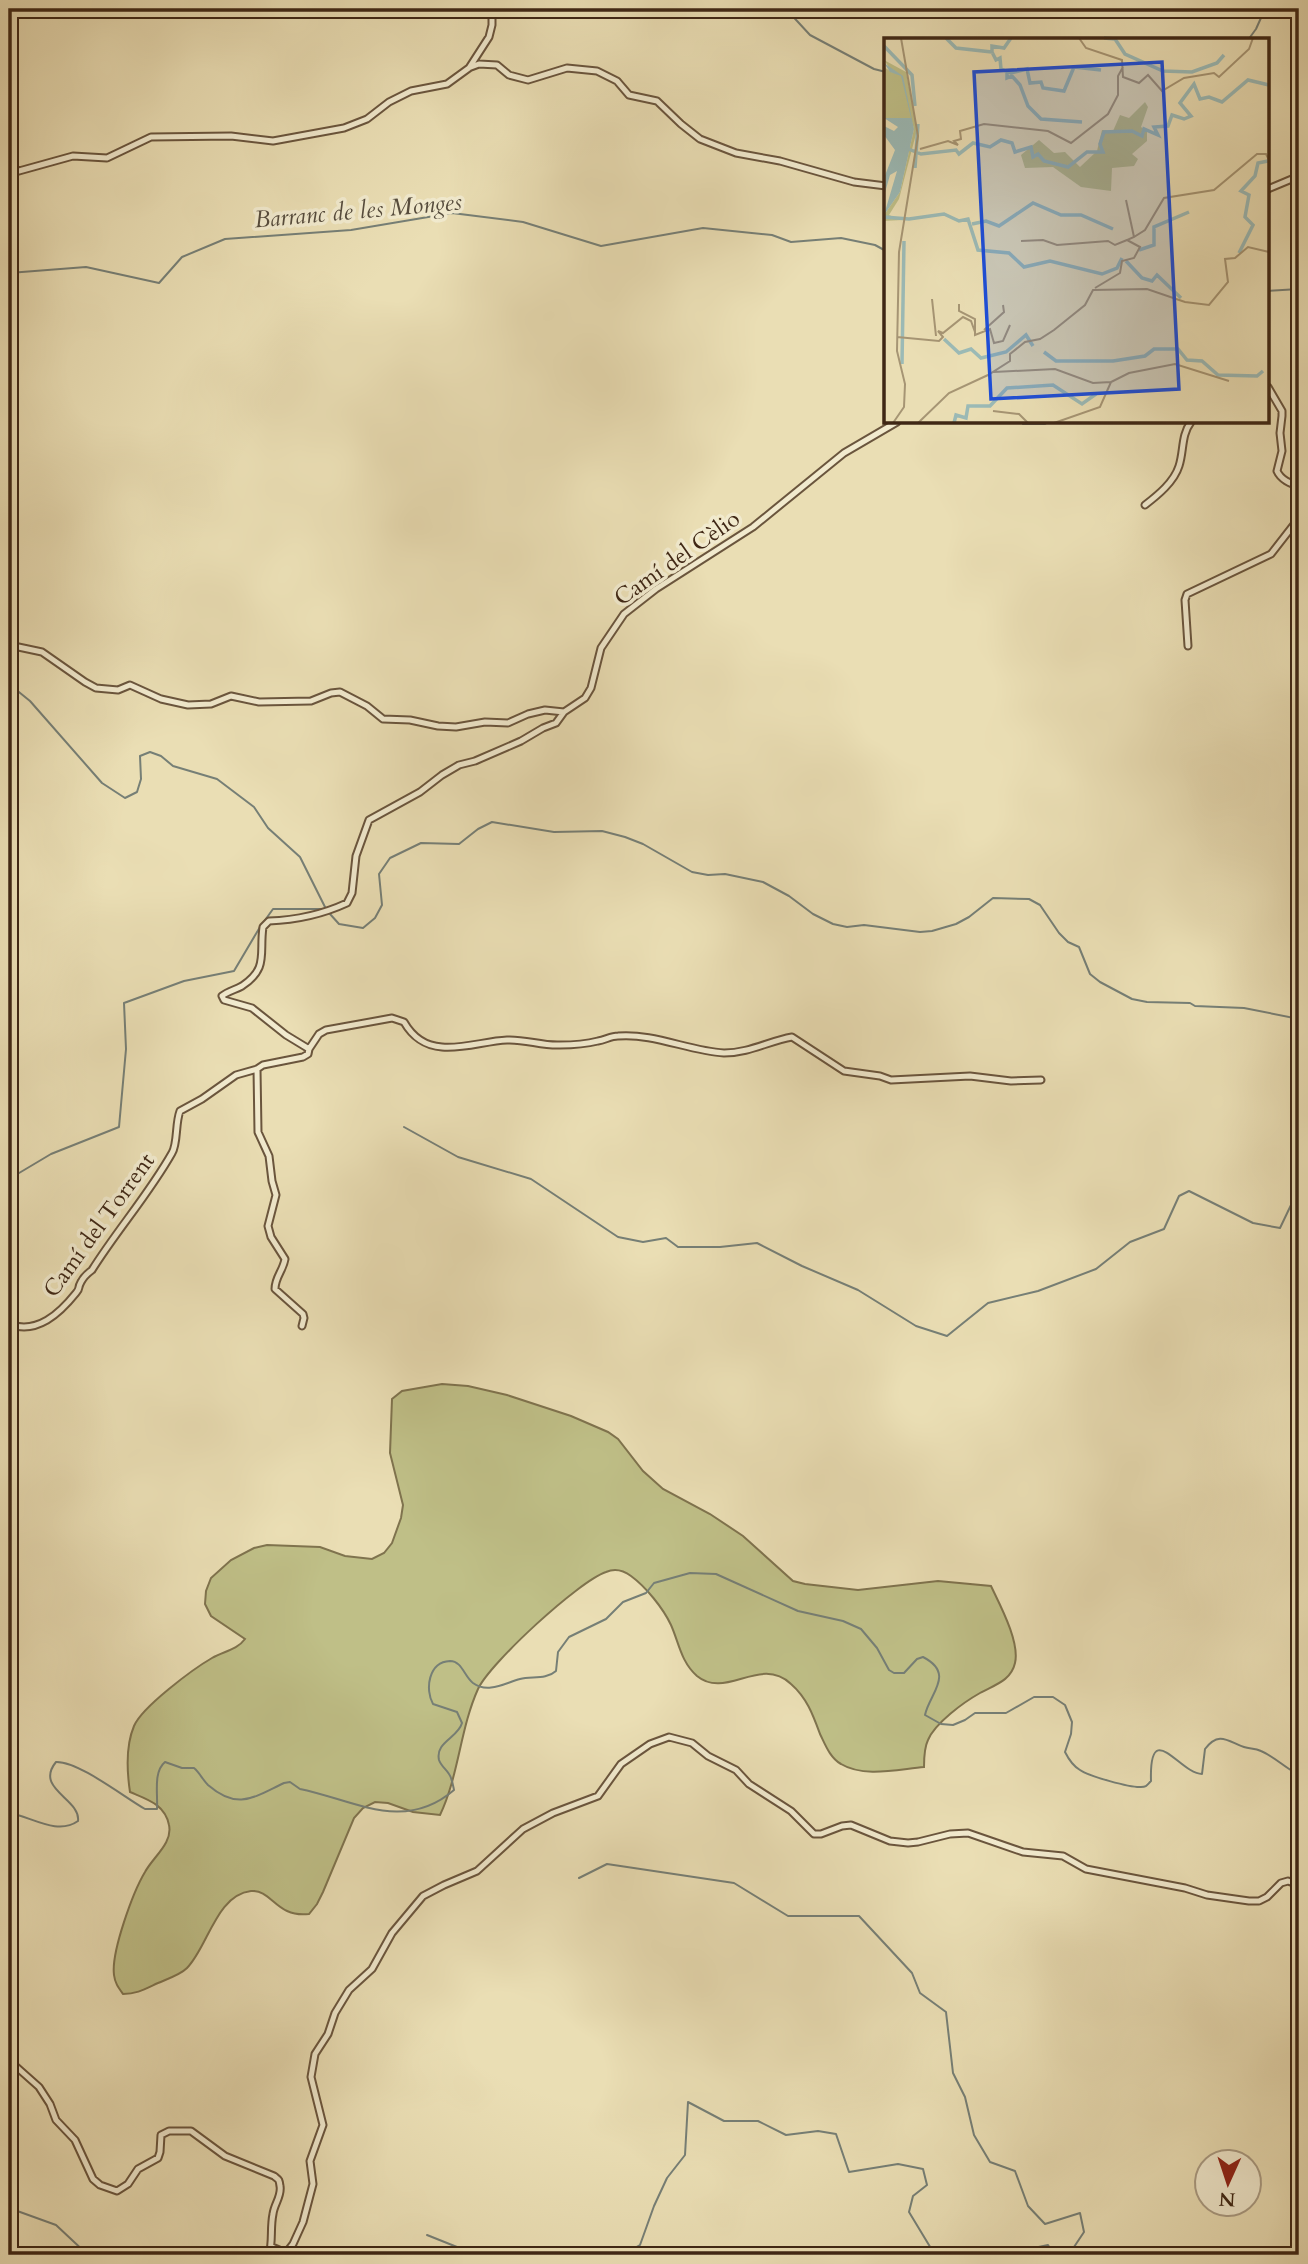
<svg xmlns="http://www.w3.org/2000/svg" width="1308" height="2264" viewBox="0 0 1308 2264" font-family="Cardo,serif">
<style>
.green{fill:#bfbf87;stroke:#7f734e;stroke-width:2}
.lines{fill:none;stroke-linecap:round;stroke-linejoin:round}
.stream{stroke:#767f76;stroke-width:2}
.street-casing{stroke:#6a553d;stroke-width:9}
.street{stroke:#f1eace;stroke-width:5}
.labels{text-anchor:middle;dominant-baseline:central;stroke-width:7;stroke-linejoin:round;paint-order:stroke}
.street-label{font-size:23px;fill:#3f2715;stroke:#f1eace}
.water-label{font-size:24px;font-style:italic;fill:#564c3d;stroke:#f1eace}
.inset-river{fill:none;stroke:#9bbab6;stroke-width:3.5}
.inset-road{fill:none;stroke:#a69574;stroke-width:2}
.view{fill:#1d4ed8;fill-opacity:0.15;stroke:#1d4ed8;stroke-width:3.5}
.inset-edge{fill:none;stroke:#3f2715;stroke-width:3.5}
</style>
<rect width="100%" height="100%" fill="#eadeb4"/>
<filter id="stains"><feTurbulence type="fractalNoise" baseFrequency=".00286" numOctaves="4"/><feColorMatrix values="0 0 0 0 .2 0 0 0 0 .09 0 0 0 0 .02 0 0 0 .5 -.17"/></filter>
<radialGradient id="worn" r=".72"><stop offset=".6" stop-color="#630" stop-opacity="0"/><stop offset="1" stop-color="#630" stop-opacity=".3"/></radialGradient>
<path class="green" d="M442 1384 468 1386 507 1395 571 1416 608 1432 618 1439 643 1471 663 1489 710 1514 743 1536 793 1581 805 1584 858 1590 938 1581 991 1586C1000 1605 1020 1642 1015 1663 1011 1681 994 1685 980 1693 964 1702 935 1723 928 1740 924 1748 924 1758 924 1767 899 1769 864 1778 841 1764 830 1758 825 1744 820 1734 813 1715 807 1698 791 1684 760 1655 726 1700 697 1676 681 1662 679 1643 671 1625 663 1608 646 1587 631 1576 623 1570 615 1568 606 1572 579 1581 490 1663 478 1689 460 1729 459 1775 440 1815L413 1812 388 1803 375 1802 363 1808 354 1818 323 1892 317 1904 309 1914C276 1918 272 1889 251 1891 216 1895 208 1947 187 1968 180 1975 167 1979 158 1983 145 1989 137 1994 123 1994 118 1987 115 1983 114 1975 111 1952 133 1892 145 1872 153 1857 173 1843 169 1825 165 1804 146 1799 130 1792 127 1772 126 1745 134 1726 142 1707 193 1669 212 1658 224 1651 237 1650 245 1639L211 1616 205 1604 206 1591 211 1578 231 1560 254 1548 267 1545 320 1547 345 1556 372 1559 384 1553 392 1543 401 1518 403 1505 390 1453 392 1399 402 1391Z"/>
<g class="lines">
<path class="stream" d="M786 9 810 35 874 69 886 72
M1248 40 1256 29 1265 9
M9 273 86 267 159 283 182 257 225 239 351 230 452 213 523 222 601 246 703 228 772 235 791 242 841 238 875 245 886 251
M1268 291 1299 289
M1022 422 1023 424H1045L1048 422
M9 684 30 701 102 783 125 798 137 792 141 779 140 756 150 752 161 756 173 766 217 779 254 807 268 828 300 857 326 909
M330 914 339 924 363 928 375 918 382 905 379 874 390 858 421 843 459 844 478 829 492 822 554 832 602 831 625 837 643 844 692 872 708 875 725 874 763 882 789 896 813 914 833 924 847 927 864 925 920 932 932 931 956 924 969 917 993 898 1029 899 1040 905 1059 933 1068 942 1079 947 1090 974 1100 982 1132 999 1147 1002 1190 1003 1195 1006 1244 1008 1299 1019
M263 923 273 909H324
M404 1127 458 1157 531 1179 618 1237 643 1242 666 1238 678 1247H720L757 1243 802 1266 858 1290 916 1326 947 1336 988 1303 1038 1291 1096 1269 1130 1242 1164 1229 1179 1196 1189 1191 1253 1223 1280 1228 1291 1205H1299
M9 1179 51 1154 119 1127 126 1049 124 1003 184 981 234 971 260 927
M9 1813C30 1816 57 1836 78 1821 81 1799 34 1789 56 1762 78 1761 124 1797 145 1809H157C158 1794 153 1772 165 1762L182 1768H194C200 1773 202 1779 208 1785 238 1811 254 1797 284 1783L290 1782 300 1789C354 1800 404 1833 454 1790 453 1785 452 1778 449 1774 446 1769 441 1766 439 1760 435 1742 458 1738 462 1723L457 1712 433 1704C425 1690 428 1662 450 1661 462 1661 464 1676 473 1683 488 1694 505 1683 520 1679 532 1676 546 1680 556 1671L558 1652 569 1637 606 1619 623 1602 646 1593 654 1583 690 1573 716 1574 798 1611 843 1621 861 1629 877 1648 889 1670 894 1673H904L917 1659 923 1657C956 1674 929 1694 925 1715L941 1724 953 1725 965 1720 975 1713H1006L1034 1697H1053L1065 1705 1072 1722 1071 1734 1065 1752C1069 1760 1073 1766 1080 1770 1088 1776 1131 1788 1141 1787 1147 1787 1147 1785 1151 1781 1149 1716 1180 1774 1202 1774L1205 1749C1219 1730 1229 1742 1244 1747 1250 1749 1255 1748 1261 1751 1273 1756 1282 1765 1294 1772L1299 1771
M579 1878 607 1864 734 1883 788 1916H859L912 1973 920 1993 946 2012 953 2073 965 2097 974 2135 990 2162 1015 2171 1028 2206 1045 2224 1080 2213 1084 2232 1074 2247 1075 2255
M9 2208 56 2225 88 2255
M427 2235 477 2255
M622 2255 640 2245 654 2206 667 2178 685 2155 688 2102 724 2121H758L786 2135 818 2131 836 2134 849 2172 898 2164 923 2169 927 2185 913 2196 909 2212 935 2255
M951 2255 957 2250 981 2251 987 2255
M1020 2255 1029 2249 1048 2245 1054 2255"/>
<g class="street-casing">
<path id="street" d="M471 67 479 64 497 65 509 75 528 80 567 68 597 71 617 81 629 95 657 101 681 124 700 139 736 153 780 161 854 182 886 186
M9 167 19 171 73 156 107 158 151 137 231 136 273 141 344 128 367 119 389 102 411 91 447 84 469 68 489 37 492 25V9
M1268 189 1299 176
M1268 387 1282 411V416L1280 433 1282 451 1277 471C1280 478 1291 486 1299 484
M1145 505C1158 495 1174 482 1179 466 1184 451 1181 435 1191 422
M9 645 42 652 85 682 96 688 118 690 130 685 161 699 188 705 211 704 231 696 259 702 311 701 331 693 340 692 367 706 383 719 410 720 438 726 456 727 485 722 508 723 528 714 545 710 564 712 585 698 591 688 601 648 624 614 656 589 753 527 844 453 897 422
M1188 646 1185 600 1187 594 1271 554 1299 518
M309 1049 319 1034 326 1030 392 1018 404 1022C412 1036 425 1046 442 1047 463 1049 486 1041 507 1040 525 1039 542 1046 560 1045 572 1045 586 1044 598 1041 605 1040 611 1036 618 1036 654 1033 689 1051 724 1053 749 1053 769 1041 792 1037L844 1071 880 1076 891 1080 970 1076 1011 1081 1041 1080
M9 1324C37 1335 60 1313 76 1293 81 1287 77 1289 81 1282 83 1278 88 1273 92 1270 117 1230 149 1194 172 1153 178 1143 175 1124 180 1111L202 1099 236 1075 257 1069
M302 1326 304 1318 303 1314 275 1289C275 1277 283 1271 285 1259L271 1237 268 1226 276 1195 272 1181 269 1156 258 1132 257 1069 263 1065 303 1057 308 1054 309 1049 286 1035 252 1008 224 1000 222 996C228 991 235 990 242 986 269 968 259 954 263 927L269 921C297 920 321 915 347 903L352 893 356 856 369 820 420 792 442 775 459 765 475 761 521 741 543 728 556 723 564 712
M9 2064 12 2063 39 2087 50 2104 56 2120 75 2140 93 2179 100 2185 117 2191 128 2184 138 2169 158 2158 160 2152 161 2135 169 2131H191L225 2156 274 2176C279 2180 279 2179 280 2186 282 2196 274 2204 273 2214 270 2228 273 2242 269 2255
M272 2247 286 2253 293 2244 303 2222 313 2184 310 2161 323 2125 311 2077 315 2054 328 2034 335 2013 349 1990 372 1969 392 1933 423 1896 444 1885 477 1871 523 1829 553 1813 598 1796 621 1764 650 1744 669 1737 692 1743 708 1756 736 1770 749 1784 791 1811 814 1834H821L842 1826 851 1825 890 1841 908 1843 918 1842 950 1834 968 1833 1023 1852 1063 1856 1086 1869 1185 1888 1207 1895 1249 1901H1259L1267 1897 1281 1883 1288 1881 1299 1885"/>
</g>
<use href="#street" class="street"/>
</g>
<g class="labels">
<g class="street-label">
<text transform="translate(677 558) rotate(-35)">Camí del Cèlio</text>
<text transform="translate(99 1225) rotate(-54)">Camí del Torrent</text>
</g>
<g class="water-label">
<text transform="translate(358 211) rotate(-5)">Barranc de les Monges</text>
</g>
</g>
<g transform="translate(884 38)">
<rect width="385" height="385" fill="#eadeb4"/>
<path d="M0 22 22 34 33 92 15 161 5 177 18 182 0 183V177L16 154 30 91 27 80H0V29L9 35ZM261 64 264 69 257 89 263 93V103L248 116 254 121 250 128 228 130 227 153 197 149 169 129 141 130 137 117 155 102 170 115 181 114 196 129 213 113 218 92 229 93 236 77 245 80Z" fill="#bfbf87"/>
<path d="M0 25 19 38 30 91 16 154 0 177 13 133 6 137 0 158V140L11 112 0 97V88L10 93 14 89 0 80H27L17 38 6 34Z" fill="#9bbab6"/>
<path class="inset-river" d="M62 0 72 10 108 14V8L120 10 127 0M220 0 231 1 241 16 279 33 308 34 333 25 340 17M0 8 28 37 31 68M108 14 112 22 116 20 117 31 127 35 143 31 146 45 157 44 159 50 180 53 190 29 217 32M123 32V40L128 38 136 47 144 68 157 81 198 84M22 110 37 116 72 112 75 116 89 105 106 109 117 102 128 105 131 114 147 109 149 119 154 116 160 123 184 129 203 114H219L216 106 220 94 248 93 258 98 260 91 274 97 270 89 284 88 288 77 300 81 307 78 296 65 310 46 316 61 325 59 338 64 364 42 385 47M31 130 34 86M0 179 25 181 60 176 75 183 84 181 94 212 125 215 140 229 166 223 218 236 233 230 238 220M88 186 102 183 115 188 149 165 177 177H197L229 191M255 212 270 207V189L305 174M355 215 369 187 361 179 365 157 357 153 371 138 374 125 384 123M242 223 258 240 268 243 273 237 297 260M60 301 75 315 87 311 97 320 122 314 142 297 149 308M160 314 172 323H229L261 318 270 311H294L303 322 318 323 334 337 373 338 379 333M18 326 20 203M70 385 72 377 82 380 84 368H106L123 350 169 347 198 366 212 356"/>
<path class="inset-road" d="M195 0 202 10 238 22 239 39 255 45 264 37 278 53 300 40 330 35 335 39 365 11 369 0M36 111 64 103 74 107 70 103 77 101 76 93 100 86 164 93 187 105 224 76 234 57V38L239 29M250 199 261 192 280 160 330 152 373 116H382L385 122M137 203 159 202 173 207 224 203 231 207 243 202M211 250 236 235 238 223 250 220 256 209 243 202 250 199 242 162M48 261 52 298M75 266V273L91 281V297L106 291 110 305 119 303 126 287M100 292 120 274 119 267M13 299 55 303 59 299 54 293 59 295 79 279 87 283 91 294M110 334 171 331 209 345 227 344M109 373 135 376 144 385M9 385 20 369 21 346 13 313 15 214 34 98 17 0M34 385 65 355 104 337 126 323V316L141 304 156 301 170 292 201 267 209 252 263 251 301 264 325 267 344 244 341 221 351 220 364 209 385 214M170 385 216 369 227 344 245 335 291 326 345 343"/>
<path class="view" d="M278 24 295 351 107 361 90 34Z"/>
<rect width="385" height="385" class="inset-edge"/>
</g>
<rect width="1308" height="2264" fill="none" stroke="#eadeb4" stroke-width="35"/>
<rect x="10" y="10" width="1287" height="2243" fill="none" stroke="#3f2715" stroke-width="3.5"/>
<rect x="18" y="18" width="1273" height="2229" fill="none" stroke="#3f2715" stroke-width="2"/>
<g transform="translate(1228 2183) rotate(183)"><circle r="33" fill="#f1eace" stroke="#aa9c84" stroke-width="2"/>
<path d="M0-5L12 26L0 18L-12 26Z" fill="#8f2418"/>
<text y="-10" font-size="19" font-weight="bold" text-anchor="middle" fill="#3f2715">N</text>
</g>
<rect width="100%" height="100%" filter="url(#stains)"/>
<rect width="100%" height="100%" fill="url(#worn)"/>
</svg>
